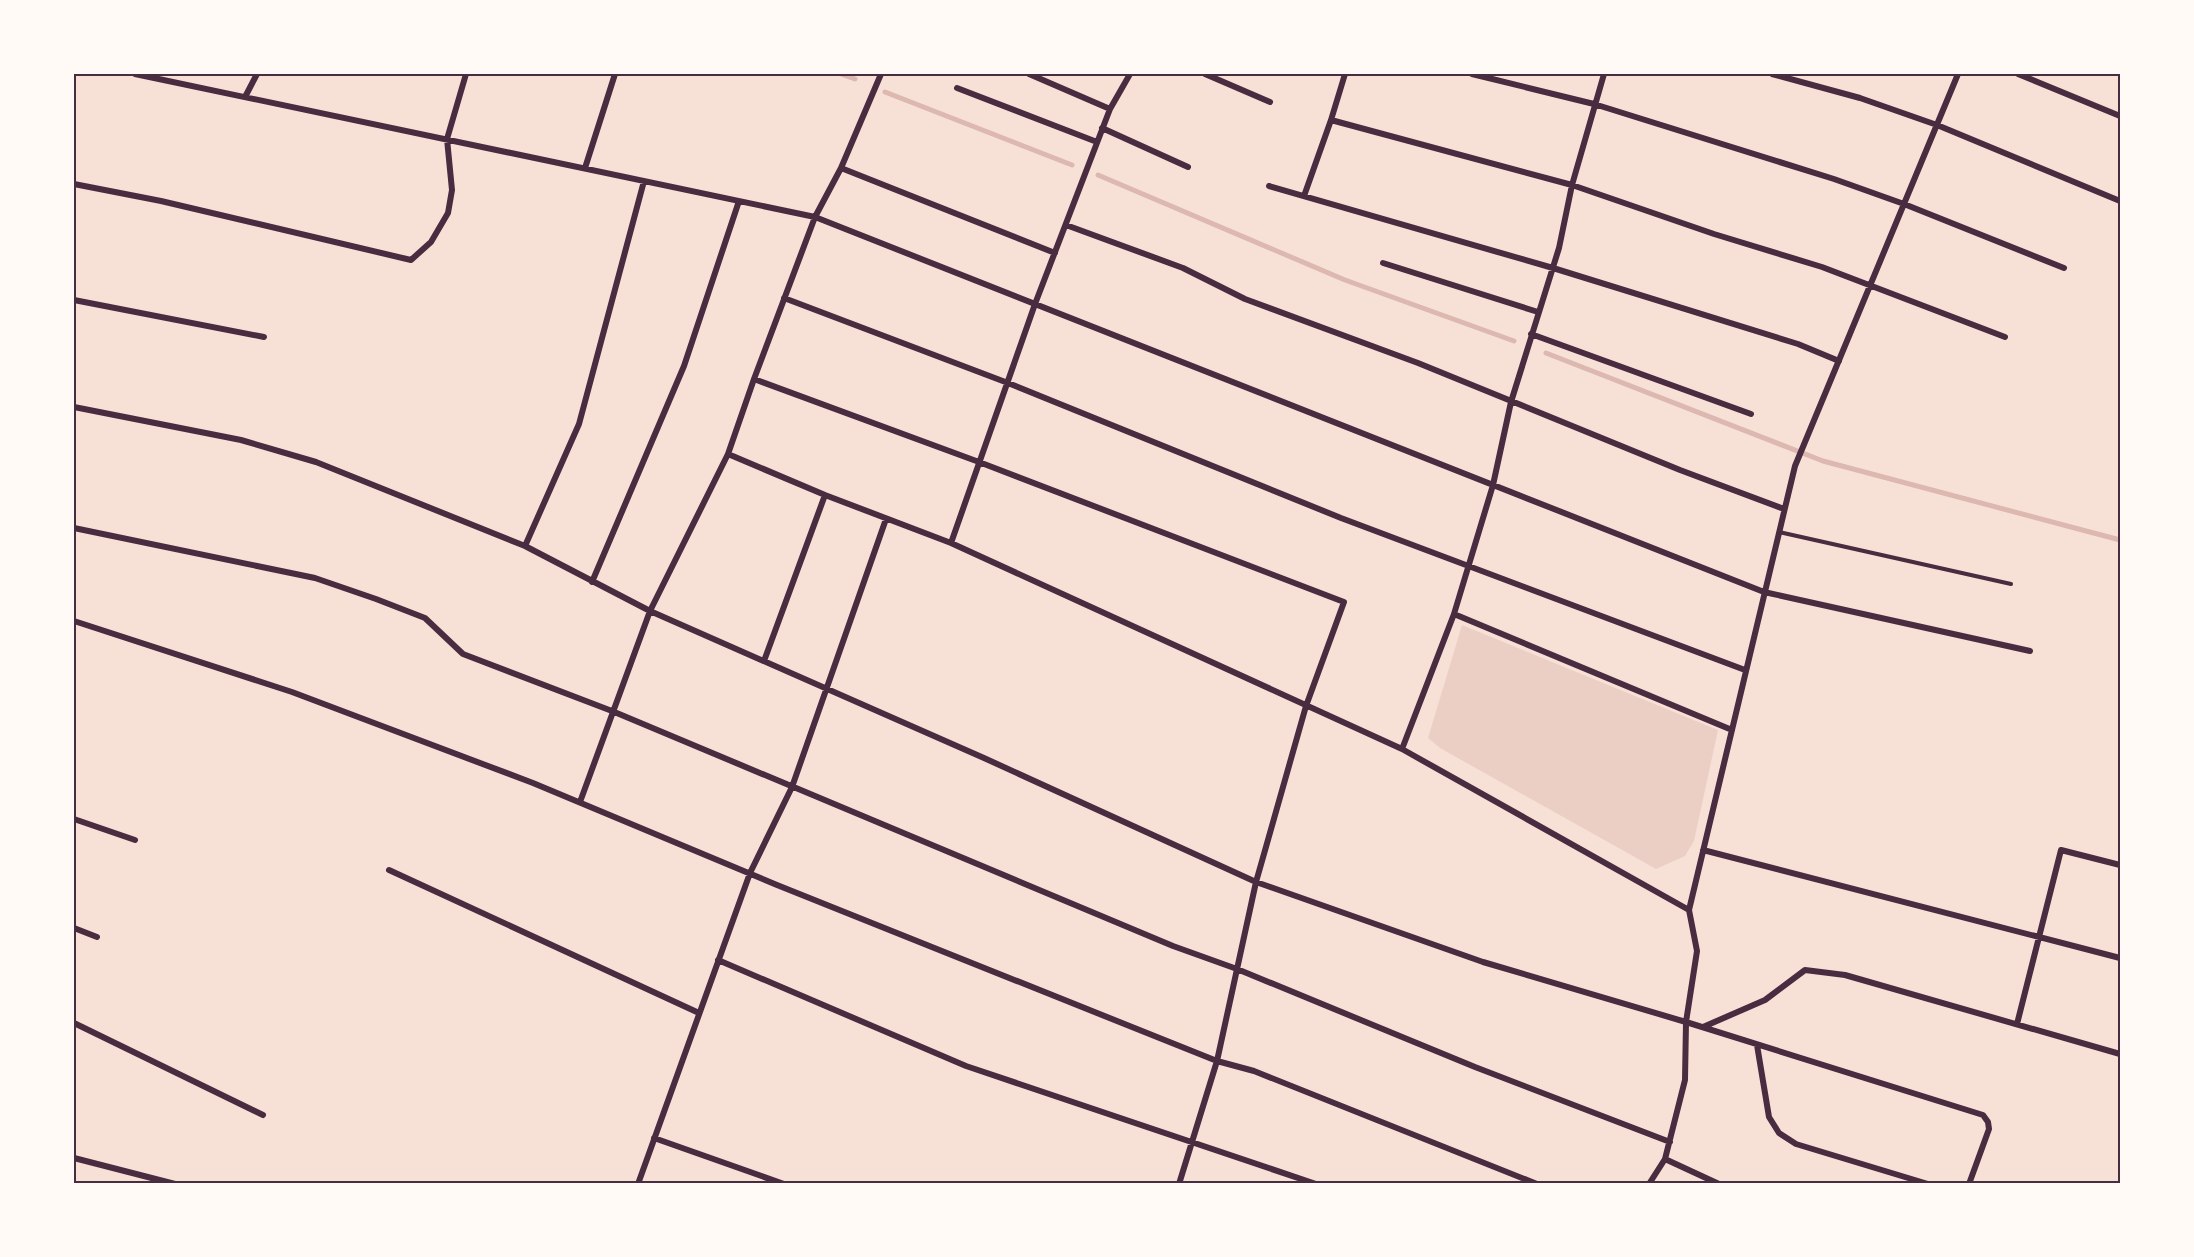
<svg xmlns="http://www.w3.org/2000/svg" width="2194" height="1257" viewBox="0 0 2194 1257" font-family="Bitter,serif">
<style>
.green{fill:#ebcfc5}
.lines{fill:none;stroke-linecap:round;stroke-linejoin:round}
.stream{stroke:#dcb8b0;stroke-width:5}
.service{stroke:#4a2c40;stroke-width:4}
.minor{stroke:#4a2c40;stroke-width:6}
.neatline{fill:none;stroke:#4a2c40;stroke-width:2}
</style>
<rect width="100%" height="100%" fill="#f7e1d7"/>
<path class="green" d="M1462 625 1718 730 1694 841 1685 856 1656 869 1440 748 1428 738Z"/>
<g class="lines">
<path class="stream" d="M841 74 855 79
M885 92 1072 165
M1098 175 1345 280 1514 341
M1546 353 1823 461 2120 540"/>
<path class="service" d="M1779 532 2011 584"/>
<path class="minor" d="M135 74 815 217 1764 592 2030 651
M1029 74 1110 109
M1205 74 1270 102
M1472 74 1594 104 1834 179 1904 204 2064 268
M1772 74 1860 98 1937 125 2120 201
M2018 74 2120 116
M957 88 1097 142
M245 97 257 74
M1331 120 1572 185 1714 234 1822 267 2005 337
M1102 128 1188 167
M585 168 615 74
M841 168 1055 253
M74 184 161 201 411 260 431 242 448 213 452 190 447 139 466 74
M1269 186 1553 268 1798 344 1839 361
M1304 196 1331 120 1345 74
M1066 225 1183 268 1245 299 1418 363 1680 470 1784 509
M1383 263 1538 312
M784 298 1008 383 1341 518 1745 670
M74 300 264 337
M1531 334 1751 414
M754 379 979 462 1344 602 1306 706 1256 882 1217 1061 1179 1184
M74 407 241 440 316 462 525 546 650 611 984 758 1256 882 1483 962 1686 1022 1983 1115 1988 1122 1989 1129 1969 1184
M728 454 825 495 951 543 1402 749 1689 910
M74 528 315 578 376 599 425 618 463 654 612 711 1173 946 1237 969 1475 1067 1670 1142
M951 543 1035 304 1110 109 1130 74
M525 546 579 424 644 181
M592 582 684 366 739 201
M1454 614 1732 730
M74 621 292 692 533 783 777 885 1217 1061 1254 1071 1537 1184
M764 661 825 495
M1402 749 1454 614 1493 485 1511 402 1559 248 1572 185 1604 74
M580 802 650 611 728 454 754 379 815 217 841 168 881 74
M74 819 135 840
M1703 850 2120 958
M389 870 699 1013
M74 928 97 937
M718 960 966 1066 1316 1184
M74 1023 263 1115
M2017 1024 2061 850 2120 865
M1703 1027 1765 1000 1805 970 1845 975 2120 1054
M1757 1045 1769 1117 1779 1133 1796 1144 1928 1184
M654 1138 784 1184
M74 1158 175 1184
M1665 1159 1719 1184
M638 1184 750 873 792 787 886 519
M1649 1184 1665 1159 1685 1080 1686 1022 1697 951 1689 910 1795 466 1958 74"/>
</g>
<rect width="2194" height="1257" fill="none" stroke="#fffaf5" stroke-width="150"/>
<rect x="75" y="75" width="2044" height="1107" class="neatline"/>
</svg>
